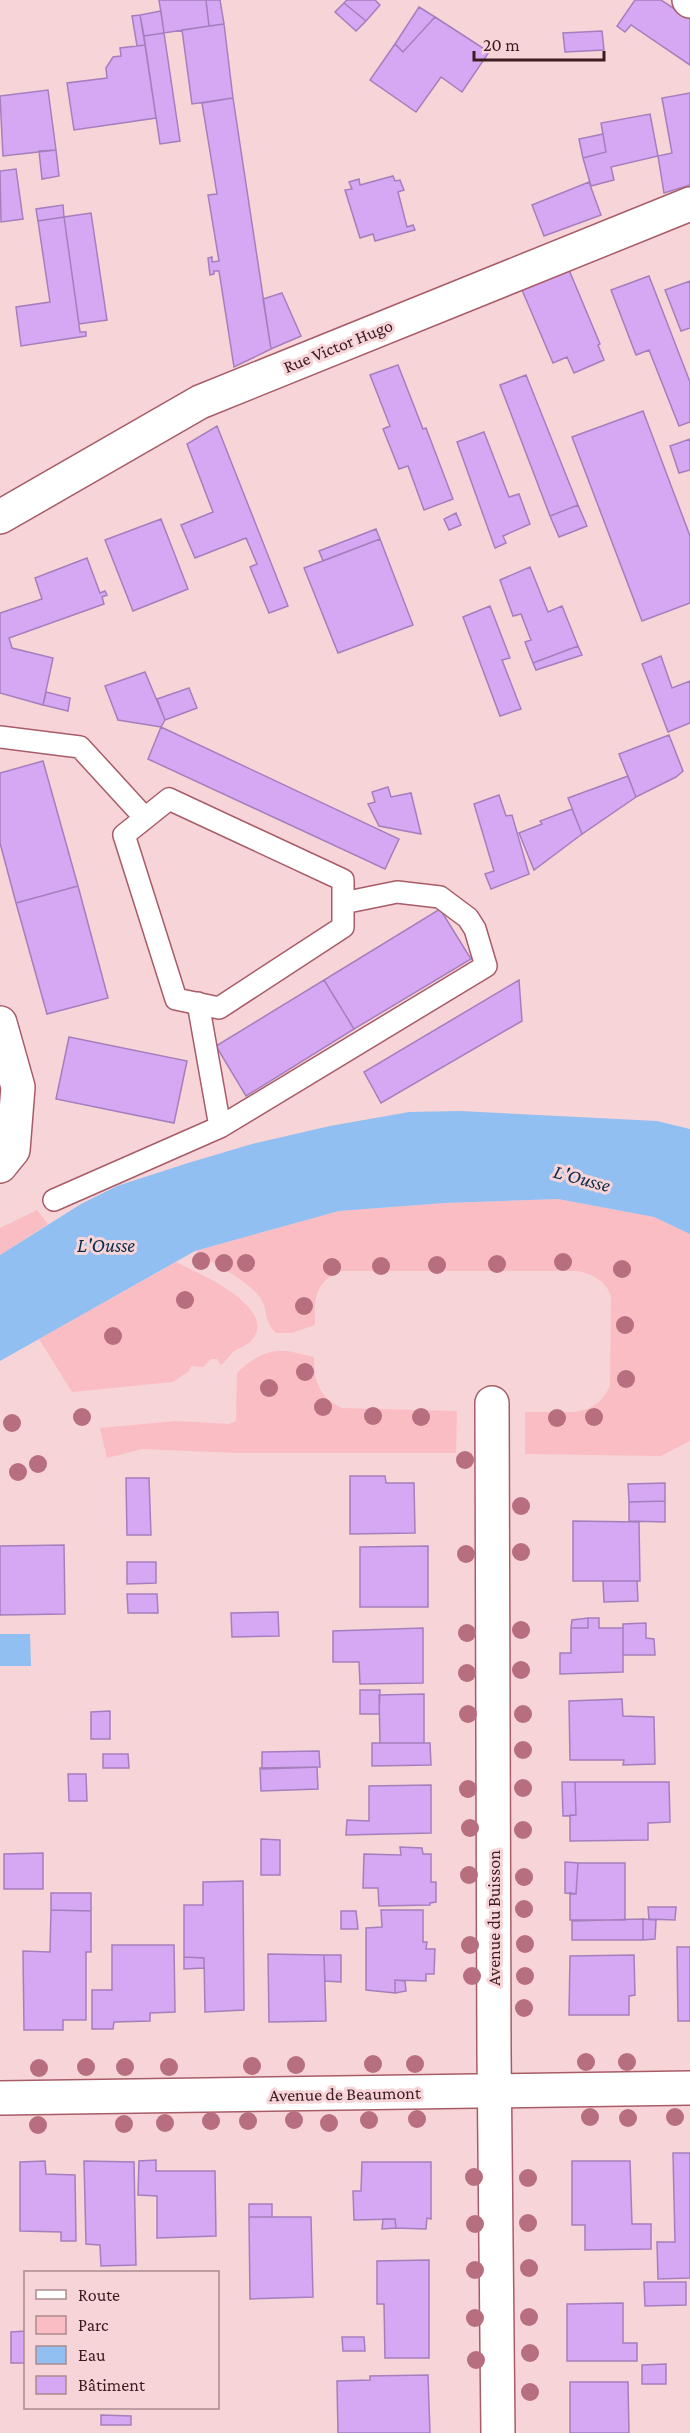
<svg xmlns="http://www.w3.org/2000/svg" width="690" height="2433" viewBox="0 0 690 2433" font-family="'Crimson Pro',serif">
<style>
.green{fill:#fabdc4}
.water{fill:#91bff1}
.building{fill:#d6a8f4;stroke:#a57fbd;stroke-width:1.5}
.lines{fill:none;stroke-linecap:round;stroke-linejoin:round}
.service-casing{stroke:#a85c67;stroke-width:24}
.minor-casing{stroke:#a85c67;stroke-width:36}
.service{stroke:#fff;stroke-width:21}
.minor{stroke:#fff;stroke-width:33}
.tree{fill:#b76e7e}
.labels{text-anchor:middle;dominant-baseline:central;stroke-width:6;stroke-linejoin:round;paint-order:stroke}
.street-label{font-size:18px;fill:#3c1c21;stroke:#f7d4d7}
.water-label{font-size:20px;font-style:italic;fill:#0c2c4c;stroke:#f7d4d7}
</style>
<rect width="100%" height="100%" fill="#f7d4d7"/>
<path class="green" d="M558 1199 654 1217 690 1234V1441L661 1456 525 1454V1412H575L588 1409 598 1403 605 1395 610 1386 611 1296C605 1280 594 1275 578 1271H339C313 1285 315 1299 315 1325L292 1333H276C262 1319 269 1311 261 1299 250 1281 213 1264 195 1251L339 1211 445 1203Z
M37 1210 48 1224 0 1255V1228Z
M176 1262C196 1272 281 1308 251 1341 246 1346 239 1348 234 1351 230 1355 226 1361 221 1365L217 1359H211L203 1367 191 1366 189 1371 173 1382 72 1392 39 1339Z
M275 1351H288L314 1357C314 1382 319 1397 342 1408L457 1411 456 1453H238L142 1449 107 1458 100 1428 176 1421 229 1424 236 1421 237 1373C249 1361 258 1355 275 1351Z"/>
<path class="water" d="M460 1111 657 1121 690 1129V1234L654 1217 558 1199 445 1203 339 1211 195 1251 0 1361V1255L81 1204 117 1186 188 1163 252 1144 330 1126 409 1112Z
M0 1634H30L31 1666H0Z"/>
<path class="building" d="M159 0H206L209 26 164 33Z
M206 0H220L224 24 209 26Z
M347 0H375L380 5 366 21 344 3Z
M635 0H661L690 19V65L631 25 625 32 617 26Z
M344 3 366 21 356 31 335 12Z
M419 7 435 17 403 52 395 44Z
M161 11 164 33 144 36 140 15Z
M140 15 145 45 137 46 132 16Z
M435 17 489 52 462 92 441 77 416 112 370 80 395 44 403 52Z
M224 24 233 98 192 104 182 30Z
M602 31 604 50 565 52 563 33Z
M164 33 180 141 160 144 144 36Z
M145 45 156 118 74 130 67 83 107 78 106 68 113 57 121 56 120 48Z
M48 90 56 150 3 156 0 96Z
M690 93V185L664 193 658 156 672 153 662 98Z
M233 98 271 349 234 367 219 271H214V274L210 275 208 258 212 257V262L219 261 208 195 217 194 202 103Z
M650 114 658 156 611 167 614 180 591 186 583 158 606 152 601 123Z
M603 134 606 152 583 158 579 139Z
M56 150 59 176 42 179 39 151Z
M16 169 23 219 1 222 0 171Z
M393 176 395 181 400 180 404 190 398 192 407 227 413 225 415 230 375 241 373 234 360 238 345 190 352 189 349 182 359 179 360 185Z
M589 182 601 215 544 236 532 205Z
M63 205 64 217 38 221 36 209Z
M91 213 107 320 79 324 64 217Z
M64 217 80 332H86V336L21 346 16 307 50 302 38 221Z
M569 270 600 344 598 345 604 360 574 373 567 357 553 363 522 290Z
M649 276 690 382V422L679 426 649 350 636 355 611 290Z
M690 281V328L681 331 665 290Z
M282 293 301 336 271 349 263 299Z
M398 365 423 429 426 428 453 499 424 510 408 466 399 469 383 429 390 426 370 375Z
M526 375 578 505 550 516 500 385Z
M643 411 690 536V603L642 621 572 437Z
M217 426 288 606 269 613 250 567 257 564 246 538 195 558 181 525 213 512 187 444Z
M484 432 509 497 519 494 530 524 503 536 506 543 495 548 457 442Z
M690 439V470L679 473 670 446Z
M578 505 587 526 559 537 550 516Z
M456 513 461 525 449 530 444 519Z
M161 519 188 589 133 611 105 540Z
M376 529 380 539 323 561 319 551Z
M380 539 413 625 338 653 304 568Z
M87 558 100 593 105 591 107 595 102 597 104 604 9 638 12 648 53 658 43 705 0 693V613L42 599 35 578Z
M530 567 548 612 562 606 578 646 533 663 525 642 531 640 521 614 513 616 500 580Z
M490 606 510 658 502 660 521 709 500 716 463 617Z
M578 646 582 655 536 670 533 663Z
M661 656 672 688 690 681V723L668 732 642 664Z
M145 672 165 720 161 727 118 720 105 686Z
M189 688 197 708 165 720 157 699Z
M46 692 70 698 68 711 43 705Z
M161 727 399 839 385 869 148 759Z
M669 735 683 771 676 777 636 797 619 754Z
M43 761 78 886 16 903 0 843V773Z
M628 776 636 797 582 834 568 798Z
M388 787 391 797 411 793 421 834 379 826 368 804 375 802 372 792Z
M499 795 506 816 512 815 529 874 491 889 485 874 494 871 474 804Z
M572 809 582 834 534 870 519 833 542 824 540 821Z
M78 886 108 998 47 1014 16 903Z
M440 909 471 959 354 1029 324 980Z
M324 980 354 1029 246 1096 216 1046Z
M519 980 522 1021 381 1103 364 1072Z
M69 1037 187 1061 174 1123 56 1099Z
M350 1476H385L386 1483H414L415 1533 350 1534Z
M126 1478H149L151 1535H127Z
M665 1483V1501L629 1502 628 1484Z
M665 1501V1522L629 1521V1502Z
M573 1521 639 1522 640 1581H573Z
M64 1545 65 1614 0 1615V1546Z
M428 1546V1607H360V1547Z
M127 1562H156V1583L127 1584Z
M603 1581H637L638 1601 604 1602Z
M127 1594H157L158 1613H128Z
M278 1612 279 1636 232 1637 231 1613Z
M588 1618H599V1628H623V1672L560 1674V1653H571V1628H588Z
M588 1618V1628H571L572 1620Z
M646 1623V1638L654 1639 655 1655H623V1624Z
M423 1628V1683L360 1684 359 1662H333V1631Z
M360 1690H380L379 1714H360Z
M424 1694V1743H380L379 1695Z
M622 1699 623 1716 654 1717 655 1764 623 1765 624 1760H570L569 1701Z
M110 1711V1739H91V1712Z
M372 1743H430L431 1765 372 1766Z
M319 1751 320 1767 262 1769V1752Z
M103 1754H128L129 1768H103Z
M317 1767 318 1789 261 1791 260 1768Z
M68 1774H86L87 1801H69Z
M562 1782H575L576 1815 563 1816Z
M575 1782H669L670 1822 648 1823V1840L570 1841V1815H576Z
M431 1785V1833L346 1835 347 1820 369 1821V1786Z
M261 1839 280 1840V1875H261Z
M400 1847 422 1848 423 1854H431V1882H436V1902L430 1903V1905L379 1906 378 1888H363L364 1854 401 1855Z
M43 1853V1889H4V1854Z
M565 1862 578 1863 576 1894 565 1893Z
M578 1863H625V1920H570V1893L576 1894Z
M243 1881 244 2010 205 2012 204 1958 184 1957V1905H203V1882Z
M51 1893H91V1911L51 1910Z
M648 1907H676L675 1920 649 1919Z
M51 1910 91 1911V1952H86V2020H63V2030H24L23 1951 50 1952Z
M381 1910H423V1942H427L426 1949H435L434 1974H426V1981L395 1980V1993L366 1990V1928L382 1927Z
M341 1911H356L358 1929H341Z
M643 1919 656 1920 655 1939 643 1940Z
M643 1919V1940H572V1921Z
M112 1945H174L175 2012 150 2013V2021L114 2022 113 2029H92V1990H112Z
M677 1947H690V2021H678Z
M268 1954 324 1955 326 2021 269 2022Z
M324 1955H341V1982L325 1981Z
M634 1955 635 1995 629 1996V2015H569L570 1956Z
M184 1957 204 1958V1968L184 1969Z
M395 1980 405 1981 406 1991 395 1993Z
M673 2153H690V2278L658 2279 657 2242H675Z
M156 2160V2171H215L216 2236 157 2238V2196L138 2195 139 2161Z
M45 2161 46 2174 75 2175 76 2241H61V2232L20 2231V2162Z
M84 2161 134 2162 136 2265 101 2266 100 2245 86 2244Z
M572 2161H630L632 2224H651V2249L585 2250V2225H572Z
M362 2162H431V2219L427 2218 426 2229 396 2228 395 2219 354 2220 353 2191H361Z
M249 2204H272V2217H249Z
M249 2217H311L313 2297 250 2299Z
M383 2219H395L396 2228 382 2229Z
M429 2260V2358H385L384 2304H377V2261Z
M644 2282H686V2305L645 2306Z
M623 2303V2343H637V2361H567V2304Z
M26 2331V2363H11V2332Z
M342 2337H364L365 2351H343Z
M666 2364V2384H642V2365Z
M428 2375 430 2433H338L337 2381 370 2380V2376Z
M570 2382H628L629 2433H570Z
M101 2415 131 2416V2425H101Z"/>
<g class="lines">
<g class="service-casing">
<path id="service" d="M0 737 80 747 145 818
M169 799 343 880V927L219 1008 176 999 124 835Z
M198 1003 220 1127
M54 1200 220 1127 486 966 475 929 468 918 440 897 397 892 343 903"/>
</g>
<g class="minor-casing">
<path id="minor" d="M689 0 690 1
M0 517 200 402 690 204
M0 1023 18 1087 13 1150 0 1166
M492 1403 494 2053 498 2433
M0 2098 690 2088"/>
</g>
<use href="#service" class="service"/>
<use href="#minor" class="minor"/>
</g>
<g class="tree">
<circle cx="201" cy="1261" r="9"/>
<circle cx="563" cy="1262" r="9"/>
<circle cx="224" cy="1263" r="9"/>
<circle cx="246" cy="1263" r="9"/>
<circle cx="497" cy="1264" r="9"/>
<circle cx="437" cy="1265" r="9"/>
<circle cx="381" cy="1266" r="9"/>
<circle cx="332" cy="1267" r="9"/>
<circle cx="622" cy="1269" r="9"/>
<circle cx="185" cy="1300" r="9"/>
<circle cx="304" cy="1306" r="9"/>
<circle cx="625" cy="1325" r="9"/>
<circle cx="113" cy="1336" r="9"/>
<circle cx="305" cy="1372" r="9"/>
<circle cx="626" cy="1379" r="9"/>
<circle cx="269" cy="1388" r="9"/>
<circle cx="323" cy="1407" r="9"/>
<circle cx="373" cy="1416" r="9"/>
<circle cx="82" cy="1417" r="9"/>
<circle cx="421" cy="1417" r="9"/>
<circle cx="594" cy="1417" r="9"/>
<circle cx="557" cy="1418" r="9"/>
<circle cx="12" cy="1423" r="9"/>
<circle cx="465" cy="1460" r="9"/>
<circle cx="38" cy="1464" r="9"/>
<circle cx="18" cy="1472" r="9"/>
<circle cx="521" cy="1506" r="9"/>
<circle cx="521" cy="1552" r="9"/>
<circle cx="466" cy="1554" r="9"/>
<circle cx="521" cy="1630" r="9"/>
<circle cx="467" cy="1633" r="9"/>
<circle cx="521" cy="1670" r="9"/>
<circle cx="467" cy="1673" r="9"/>
<circle cx="468" cy="1714" r="9"/>
<circle cx="523" cy="1714" r="9"/>
<circle cx="523" cy="1750" r="9"/>
<circle cx="523" cy="1788" r="9"/>
<circle cx="468" cy="1789" r="9"/>
<circle cx="470" cy="1828" r="9"/>
<circle cx="523" cy="1830" r="9"/>
<circle cx="469" cy="1875" r="9"/>
<circle cx="524" cy="1877" r="9"/>
<circle cx="524" cy="1909" r="9"/>
<circle cx="525" cy="1944" r="9"/>
<circle cx="470" cy="1945" r="9"/>
<circle cx="472" cy="1976" r="9"/>
<circle cx="525" cy="1976" r="9"/>
<circle cx="524" cy="2008" r="9"/>
<circle cx="586" cy="2062" r="9"/>
<circle cx="627" cy="2062" r="9"/>
<circle cx="373" cy="2064" r="9"/>
<circle cx="415" cy="2064" r="9"/>
<circle cx="296" cy="2065" r="9"/>
<circle cx="252" cy="2066" r="9"/>
<circle cx="86" cy="2067" r="9"/>
<circle cx="125" cy="2067" r="9"/>
<circle cx="169" cy="2067" r="9"/>
<circle cx="39" cy="2068" r="9"/>
<circle cx="590" cy="2117" r="9"/>
<circle cx="675" cy="2117" r="9"/>
<circle cx="628" cy="2118" r="9"/>
<circle cx="417" cy="2119" r="9"/>
<circle cx="294" cy="2120" r="9"/>
<circle cx="369" cy="2120" r="9"/>
<circle cx="211" cy="2121" r="9"/>
<circle cx="248" cy="2121" r="9"/>
<circle cx="165" cy="2123" r="9"/>
<circle cx="329" cy="2123" r="9"/>
<circle cx="124" cy="2124" r="9"/>
<circle cx="38" cy="2125" r="9"/>
<circle cx="474" cy="2177" r="9"/>
<circle cx="528" cy="2178" r="9"/>
<circle cx="528" cy="2223" r="9"/>
<circle cx="475" cy="2224" r="9"/>
<circle cx="529" cy="2268" r="9"/>
<circle cx="475" cy="2270" r="9"/>
<circle cx="529" cy="2317" r="9"/>
<circle cx="475" cy="2318" r="9"/>
<circle cx="530" cy="2353" r="9"/>
<circle cx="476" cy="2360" r="9"/>
<circle cx="530" cy="2392" r="9"/>
</g>
<g class="labels">
<g class="street-label">
<text transform="translate(338 346) rotate(-22)">Rue Victor Hugo</text>
<text transform="translate(494 1918) rotate(-90)">Avenue du Buisson</text>
<text transform="translate(345 2094) rotate(-1)">Avenue de Beaumont</text>
</g>
<g class="water-label">
<text transform="translate(582 1178) rotate(15)">L'Ousse</text>
<text x="106" y="1245">L'Ousse</text>
</g>
</g>
<rect x="24" y="2271" width="195" height="138" fill="#f7d4d7" stroke="#ac8a8e" stroke-width="1.5"/>
<rect x="36" y="2290" width="30" height="9" fill="#ffffff" stroke="#ac8a8e" stroke-width="1.5"/>
<text x="78" y="2301" font-size="18" fill="#3c1c21">Route</text>
<rect x="36" y="2316" width="30" height="18" fill="#fabdc4" stroke="#ac8a8e" stroke-width="1.5"/>
<text x="78" y="2331" font-size="18" fill="#3c1c21">Parc</text>
<rect x="36" y="2346" width="30" height="18" fill="#91bff1" stroke="#ac8a8e" stroke-width="1.5"/>
<text x="78" y="2361" font-size="18" fill="#3c1c21">Eau</text>
<rect x="36" y="2376" width="30" height="18" fill="#d6a8f4" stroke="#ac8a8e" stroke-width="1.5"/>
<text x="78" y="2391" font-size="18" fill="#3c1c21">Bâtiment</text>
<path d="M474 51v9h130v-9" fill="none" stroke="#3c1c21" stroke-width="3"/>
<text x="483" y="51" font-size="18" fill="#3c1c21" stroke="#f7d4d7" stroke-width="4.5" paint-order="stroke">20 m</text>
</svg>
